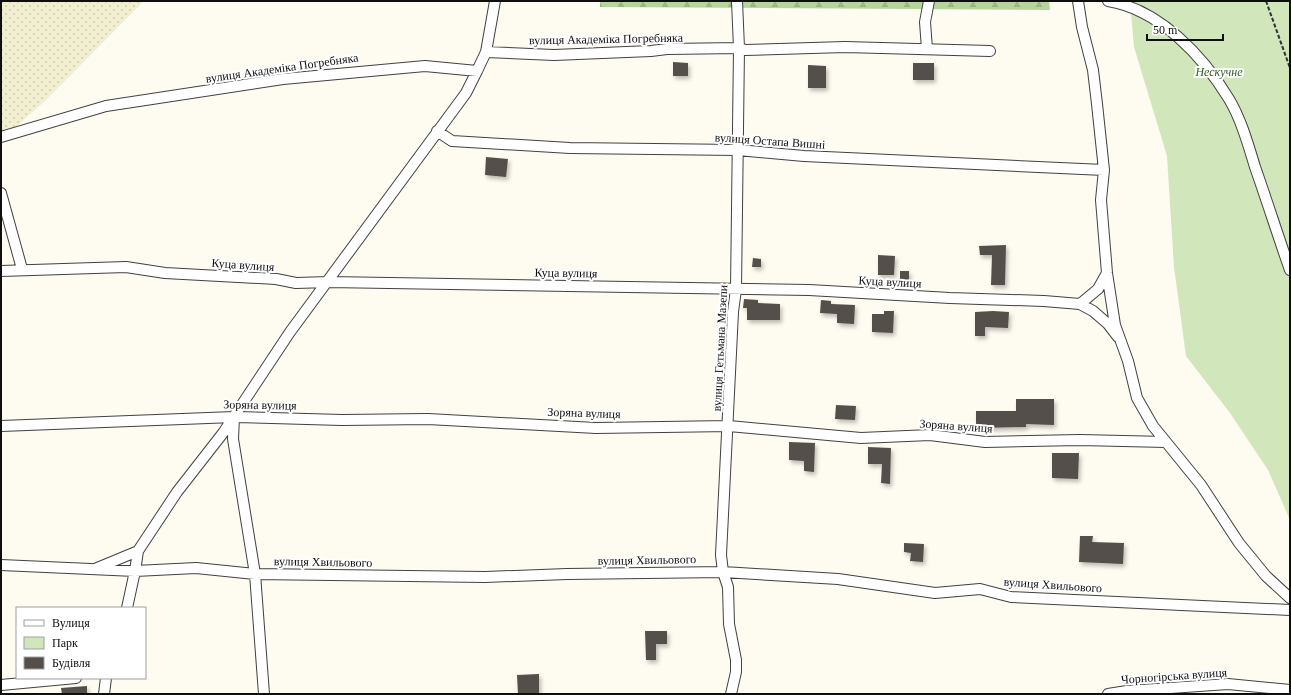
<svg xmlns="http://www.w3.org/2000/svg" width="1291" height="695" viewBox="0 0 1291 695" font-family="'Times New Roman',serif">
<style>
.farmland{fill:url(#farmland-dots)}
.forest{fill:url(#forest-firs)}
.park{fill:#d2e6bc}
.building{fill:#554f4b;filter:url(#shadow)}
.lines{fill:none;stroke-linecap:round;stroke-linejoin:round}
.street-casing{stroke:#414141;stroke-width:12}
.path{stroke:#303030;stroke-width:2;stroke-dasharray:4 2;stroke-linecap:butt}
.street{stroke:#fff;stroke-width:10}
.labels{text-anchor:middle;dominant-baseline:central;stroke-width:4;stroke-linejoin:round;paint-order:stroke}
.street-label{font-size:12px;fill:#0e0e0e;stroke:#fff}
.park-label{font-size:12px;font-style:italic;fill:#306023;stroke:#fff}
</style>
<defs>
<pattern id="farmland-dots" width="8" height="8" patternUnits="userSpaceOnUse"><rect width="8" height="8" fill="#f2efd1"/><path d="M2 2h.1M6 6h.1" fill="none" stroke="#ceccb2" stroke-width="1.8" stroke-linecap="round"/></pattern>
<pattern id="forest-firs" width="22" height="20" patternUnits="userSpaceOnUse"><rect width="22" height="20" fill="#b6d59c"/><path d="M5 1l3.5 6h-7zM16 11l3.5 6h-7z" fill="#9bb685"/></pattern>
<filter id="shadow"><feDropShadow dx="2" dy="3" stdDeviation="2" flood-color="#0004"/></filter>
</defs>
<rect width="100%" height="100%" fill="#fefbf0"/>
<path class="farmland" d="M1 1H144L44 102 1 140Z"/>
<path class="forest" d="M600 1H1049L1050 10 600 7Z"/>
<path class="park" d="M1130 1H1290V520L1268 470 1230 413 1186 356 1174 267 1167 156 1134 47Z"/>
<path class="building" d="M673 62 688 63V76H673Z
M913 63H934V80H913Z
M808 65 826 66V88H808Z
M486 157 508 159 506 177 485 175Z
M1006 245 1005 285H991L992 255H980L979 246Z
M878 255 895 256 894 275H878Z
M753 258 761 259V267H752Z
M900 271H909V286H900Z
M744 299 758 300V303L780 304V320H747V308H743Z
M821 300 831 301V304L855 305 854 324 837 323V314L820 313Z
M884 311H894L893 333 872 332V314H884Z
M993 311 1009 312 1008 328 985 327V336H975V312Z
M1016 399H1054V425L1026 424V427L976 428V411H1016Z
M836 405 856 406 855 420 835 419Z
M789 442 815 443 814 472 804 471V461L789 460Z
M868 447 891 448 890 484 881 483 882 464H868Z
M1052 453H1079L1078 479 1052 478Z
M1080 536H1093L1092 542 1124 543 1123 564 1079 562Z
M904 543 924 544 923 562 910 561 911 553 904 552Z
M645 631H667V644H656V660H646Z
M539 674V694H518L517 675Z
M87 686V694H62L61 688Z"/>
<g class="lines">
<g class="street-casing">
<path id="street" d="M1078 1 1082 27 1093 70 1097 104 1104 170 1101 200 1107 273 1115 325 1128 361 1137 398 1153 426 1201 485 1239 543 1266 576 1290 598
M1108 1C1159 9 1203 56 1229 99 1241 119 1248 144 1255 167 1267 201 1278 236 1290 270
M927 49 925 22 929 1
M486 52 495 1
M437 131 452 141 570 148 738 150 804 156 1104 170
M1 137 106 106 283 79 425 66 477 71 486 52 554 55 651 51 667 49 739 48 745 50 845 47 990 51
M1 193 22 269
M1 271 126 267 165 273 276 279 296 283 329 282 809 290 950 298 1044 301 1080 304 1093 311 1108 324 1118 337
M1080 304 1098 289 1107 273
M234 417 233 439 255 574 264 694
M1 426 234 417 342 420 428 419 596 428 729 426 861 438 930 435 985 442 1080 440 1166 442
M1 565 135 571 196 568 255 574 485 577 567 574 723 572 838 579 935 593 980 589 1011 597 1290 610
M97 568 138 551
M127 608 135 571 138 551 177 492 223 433 290 332 466 93 477 71
M1 685 76 678
M104 694 106 678
M731 694 736 672V660L729 624 728 587 723 572 721 555 733 312 736 289 739 48 737 1
M1108 694 1127 691 1228 684 1290 690"/>
</g>
<path class="path" d="M1266 1 1290 68"/>
<use href="#street" class="street"/>
</g>
<g class="labels">
<g class="street-label">
<text transform="translate(606 39) rotate(-1)">вулиця Академіка Погребняка</text>
<text transform="translate(282 68) rotate(-8)">вулиця Академіка Погребняка</text>
<text transform="translate(770 141) rotate(4)">вулиця Остапа Вишні</text>
<text transform="translate(243 265) rotate(4)">Куца вулиця</text>
<text transform="translate(566 273) rotate(1)">Куца вулиця</text>
<text transform="translate(890 282) rotate(3)">Куца вулиця</text>
<text transform="translate(720 348) rotate(-87)">вулиця Гетьмана Мазепи</text>
<text transform="translate(260 405) rotate(1)">Зоряна вулиця</text>
<text transform="translate(584 413) rotate(2)">Зоряна вулиця</text>
<text transform="translate(956 426) rotate(4)">Зоряна вулиця</text>
<text transform="translate(647 560) rotate(-1)">вулиця Хвильового</text>
<text transform="translate(323 562) rotate(1)">вулиця Хвильового</text>
<text transform="translate(1053 585) rotate(4)">вулиця Хвильового</text>
<text transform="translate(1174 676) rotate(-4)">Чорногірська вулиця</text>
</g>
<g class="park-label">
<text x="1219" y="72">Нескучне</text>
</g>
</g>
<rect width="1291" height="695" fill="none" stroke="#0e0e0e" stroke-width="4"/>
<rect x="16" y="607" width="130" height="72" fill="#ffffff" stroke="#9f9f9f"/>
<rect x="24" y="620" width="20" height="6" fill="#ffffff" stroke="#9f9f9f"/>
<text x="52" y="627" font-size="12" fill="#0e0e0e">Вулиця</text>
<rect x="24" y="637" width="20" height="12" fill="#d2e6bc" stroke="#9f9f9f"/>
<text x="52" y="647" font-size="12" fill="#0e0e0e">Парк</text>
<rect x="24" y="657" width="20" height="12" fill="#554f4b" stroke="#9f9f9f"/>
<text x="52" y="667" font-size="12" fill="#0e0e0e">Будівля</text>
<path d="M1147 34v6h76v-6" fill="none" stroke="#0e0e0e" stroke-width="2"/>
<text x="1153" y="34" font-size="12" fill="#0e0e0e" stroke="#ffffff" stroke-width="3" paint-order="stroke">50 m</text>
</svg>
